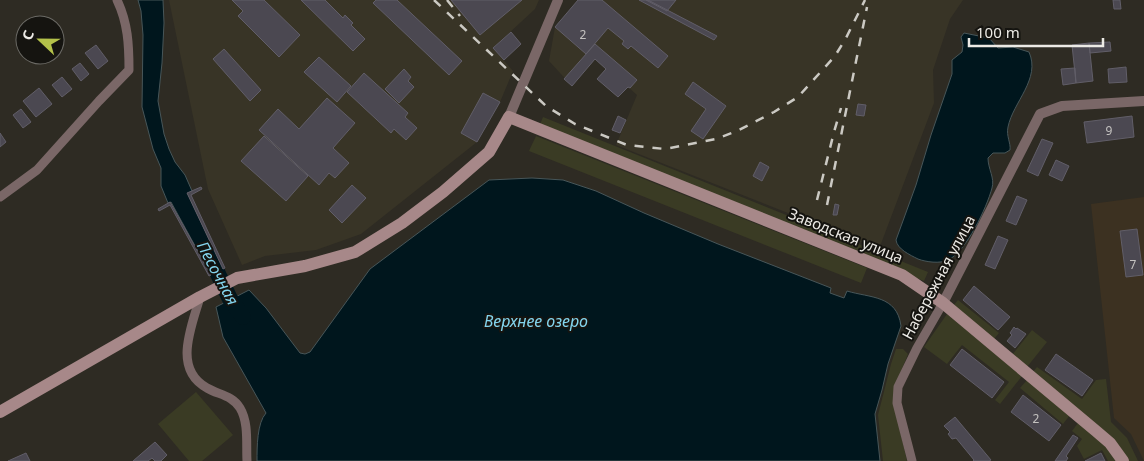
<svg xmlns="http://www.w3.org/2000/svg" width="1144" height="461" viewBox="0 0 1144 461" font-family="'Noto Sans',sans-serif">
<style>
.built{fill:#383426}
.education{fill:#3c3121}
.green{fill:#3a3b24}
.water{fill:#00161d;stroke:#475659}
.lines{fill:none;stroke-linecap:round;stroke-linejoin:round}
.river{stroke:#00161d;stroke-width:16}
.building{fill:#4b4851;stroke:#615e68}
.minor{stroke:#7a6767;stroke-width:9}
.tertiary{stroke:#7a6767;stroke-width:10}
.secondary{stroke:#a78889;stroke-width:12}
.rail{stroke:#cbc9c3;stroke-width:2.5;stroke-dasharray:9 9;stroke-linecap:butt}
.labels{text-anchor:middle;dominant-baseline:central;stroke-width:4;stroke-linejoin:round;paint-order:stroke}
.number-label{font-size:12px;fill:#c4c2c0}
.street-label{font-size:15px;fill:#eceae5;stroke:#151410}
.water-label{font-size:16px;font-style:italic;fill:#83d4ed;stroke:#151410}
</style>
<rect width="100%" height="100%" fill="#2e2b23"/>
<path class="built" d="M169 0H539L535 9 493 48 513 71 500 102 477 142 361 234 316 250 265 256 242 265 208 189Z
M578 0H963L950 19 933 70 934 103 879 249 616 145 637 95 628 87 618 97 597 79 606 69 595 59 572 86 549 61 555 27Z"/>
<path class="education" d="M1144 197V461L1131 434 1114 418 1091 204Z"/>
<path class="green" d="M543 117 928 272 924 281 539 127Z
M536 136 867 268 861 283 529 151Z
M958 300 999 333 994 339 953 306Z
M947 314 1022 376 1000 404 995 400 1009 382 962 345 947 364 924 347Z
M1032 330 1047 342 1027 367 1012 355Z
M896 349H903L908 354 895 386 894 404 907 461H883L878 415 891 364Z
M1037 367 1082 399 1096 380 1106 379 1111 422 1127 438 1138 461H1128L1032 373Z
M1027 380 1070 415 1063 424 1020 388Z
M196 392 233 435 202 461H189L158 424Z
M1078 423 1106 445 1118 461H1108L1102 450 1084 459 1077 446 1082 439 1072 431Z"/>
<path class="water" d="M138 0H163L164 23 162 63 158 101 164 134 169 149 175 162 185 175 192 191 188 194 223 269 211 275 171 202 168 203 161 186V168L153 149 142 107 143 35 141 11Z
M964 33 989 38 998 48 1013 47 1029 52C1041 79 1013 102 1008 127 1006 136 1011 143 1010 150L1005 153H993L988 158C988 169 995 178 992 188 987 207 966 252 948 260 940 264 926 262 918 259 910 255 897 249 896 240L916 185 931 135 952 74V60L962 52 963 45 961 37Z
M532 178 563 180 596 191 644 213 718 244 831 288 830 293 844 298 847 291C870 298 897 295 901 326L888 364 882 390 875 414 880 461H257C257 447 257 423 266 413L223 337 216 307 249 290 266 308 300 353 305 354 310 352 370 269 489 180Z"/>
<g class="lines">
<path class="river" d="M208 253 230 299 243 317"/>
</g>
<path class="building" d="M232 0H264L300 35 279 57 238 16 243 11Z
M301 0H325L343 18 345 15 353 23 351 25 365 39 353 51Z
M376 0H397L462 61 449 75 373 3Z
M451 0H522L480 35Z
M578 0H602L668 56 658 68 631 46 628 49 622 44 624 41 608 28 586 54 555 27Z
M639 0H648L717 36 714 40Z
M646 0H676L667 11Z
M1113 0H1120L1121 9H1114Z
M511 32 521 44 504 60 493 48Z
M1110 42 1111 51 1090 53 1089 43Z
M1089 43 1093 81 1076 83 1072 45Z
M595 44 637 80 630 88 628 87 618 97 597 79 606 69 595 59 572 86 564 79Z
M96 45 108 61 98 69 85 53Z
M224 49 261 90 250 101 213 59Z
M319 57 351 86 337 102 304 72Z
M80 63 89 74 81 81 72 69Z
M1126 67 1127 82 1109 83 1108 69Z
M1075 68 1076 83 1063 85 1061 69Z
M404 69 411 77 408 81 414 87 399 103 385 89Z
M364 73 408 113 405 117 417 128 406 140 394 129 391 133 347 92Z
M62 77 72 89 62 97 52 85Z
M693 82 726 106 703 139 691 131 706 109 685 94Z
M39 88 52 104 36 117 23 101Z
M483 93 500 102 477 142 461 133Z
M327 98 355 123 333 148 349 163 335 178 329 173 319 185 259 130 278 109 299 129Z
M858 104 866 105 864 116 856 115Z
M21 109 31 122 23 128 13 115Z
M618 116 626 120 620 133 612 130Z
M1132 116 1134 137 1087 143 1084 122Z
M0 133 6 142 0 147Z
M264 136 308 176 286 201 241 161Z
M1042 139 1053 143 1038 176 1027 171Z
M1056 160 1069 166 1062 181 1049 175Z
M760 162 769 167 762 181 753 176Z
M352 185 366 198 342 223 329 210Z
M201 187 202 189 191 195 225 268 223 269 187 193Z
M1017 196 1027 200 1016 225 1006 221Z
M170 202 211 275 209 276 170 205 159 211 158 209Z
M835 204 839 205 837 215H833Z
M1137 229 1143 275 1126 277 1120 231Z
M998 236 1008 240 995 269 985 265Z
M974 286 1010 317 998 330 963 300Z
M1014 327 1016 329 1017 328 1026 334 1015 348 1007 341 1012 335 1010 333Z
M962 349 1004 382 992 398 950 365Z
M1056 354 1093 380 1082 396 1045 370Z
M1023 395 1061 425 1049 441 1011 412Z
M955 417 991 460 989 461H973L974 460 956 438 952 439 948 434 950 432 944 426Z
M1073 435 1078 438 1066 456 1068 458 1066 461H1055Z
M155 442 167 455 161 461H155L152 458 148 461H133Z
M26 453 30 461H8Z
M1101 453 1105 461H1085Z"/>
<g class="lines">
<path class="minor" d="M0 197 37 170 99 101 129 70C129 45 128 23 117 0
M200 297C192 326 172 369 207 388 219 395 232 395 240 408 249 423 246 444 247 461
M912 461 897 403 898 387 917 348 943 303"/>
<path class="tertiary" d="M509 117 558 0
M943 303 1040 114 1062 106 1144 101"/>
<path class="secondary" d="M0 412 200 297 237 278 305 266 355 252 402 223 443 192 489 152 509 117 902 275 943 303 1096 431 1110 443 1123 461"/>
<path class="rail" d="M434 0 546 106 575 124 627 145 665 149 716 139 737 131 774 112 798 97 835 56 846 38 865 0
M447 0 460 16
M817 200 834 132 841 108
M827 205 867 7"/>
</g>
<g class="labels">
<g class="number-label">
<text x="583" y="34">2</text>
<text x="1109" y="130">9</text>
<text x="1133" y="264">7</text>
<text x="1036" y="418">2</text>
</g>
<g class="street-label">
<text transform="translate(846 235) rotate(22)">Заводская улица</text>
<text transform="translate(938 277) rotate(-62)">Набережная улица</text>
</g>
<g class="water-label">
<text transform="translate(218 273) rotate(62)">Песочная</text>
<text x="536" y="321">Верхнее озеро</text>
</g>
</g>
<g transform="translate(40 40) rotate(292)"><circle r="24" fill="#151410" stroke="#6b6a65"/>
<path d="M0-4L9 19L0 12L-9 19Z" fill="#b4c24a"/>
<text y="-8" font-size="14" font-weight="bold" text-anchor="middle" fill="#eceae5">С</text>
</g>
<path d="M969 38v8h134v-8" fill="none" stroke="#eceae5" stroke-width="2.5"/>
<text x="976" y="38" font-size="15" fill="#eceae5" stroke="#151410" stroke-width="4" paint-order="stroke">100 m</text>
</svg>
